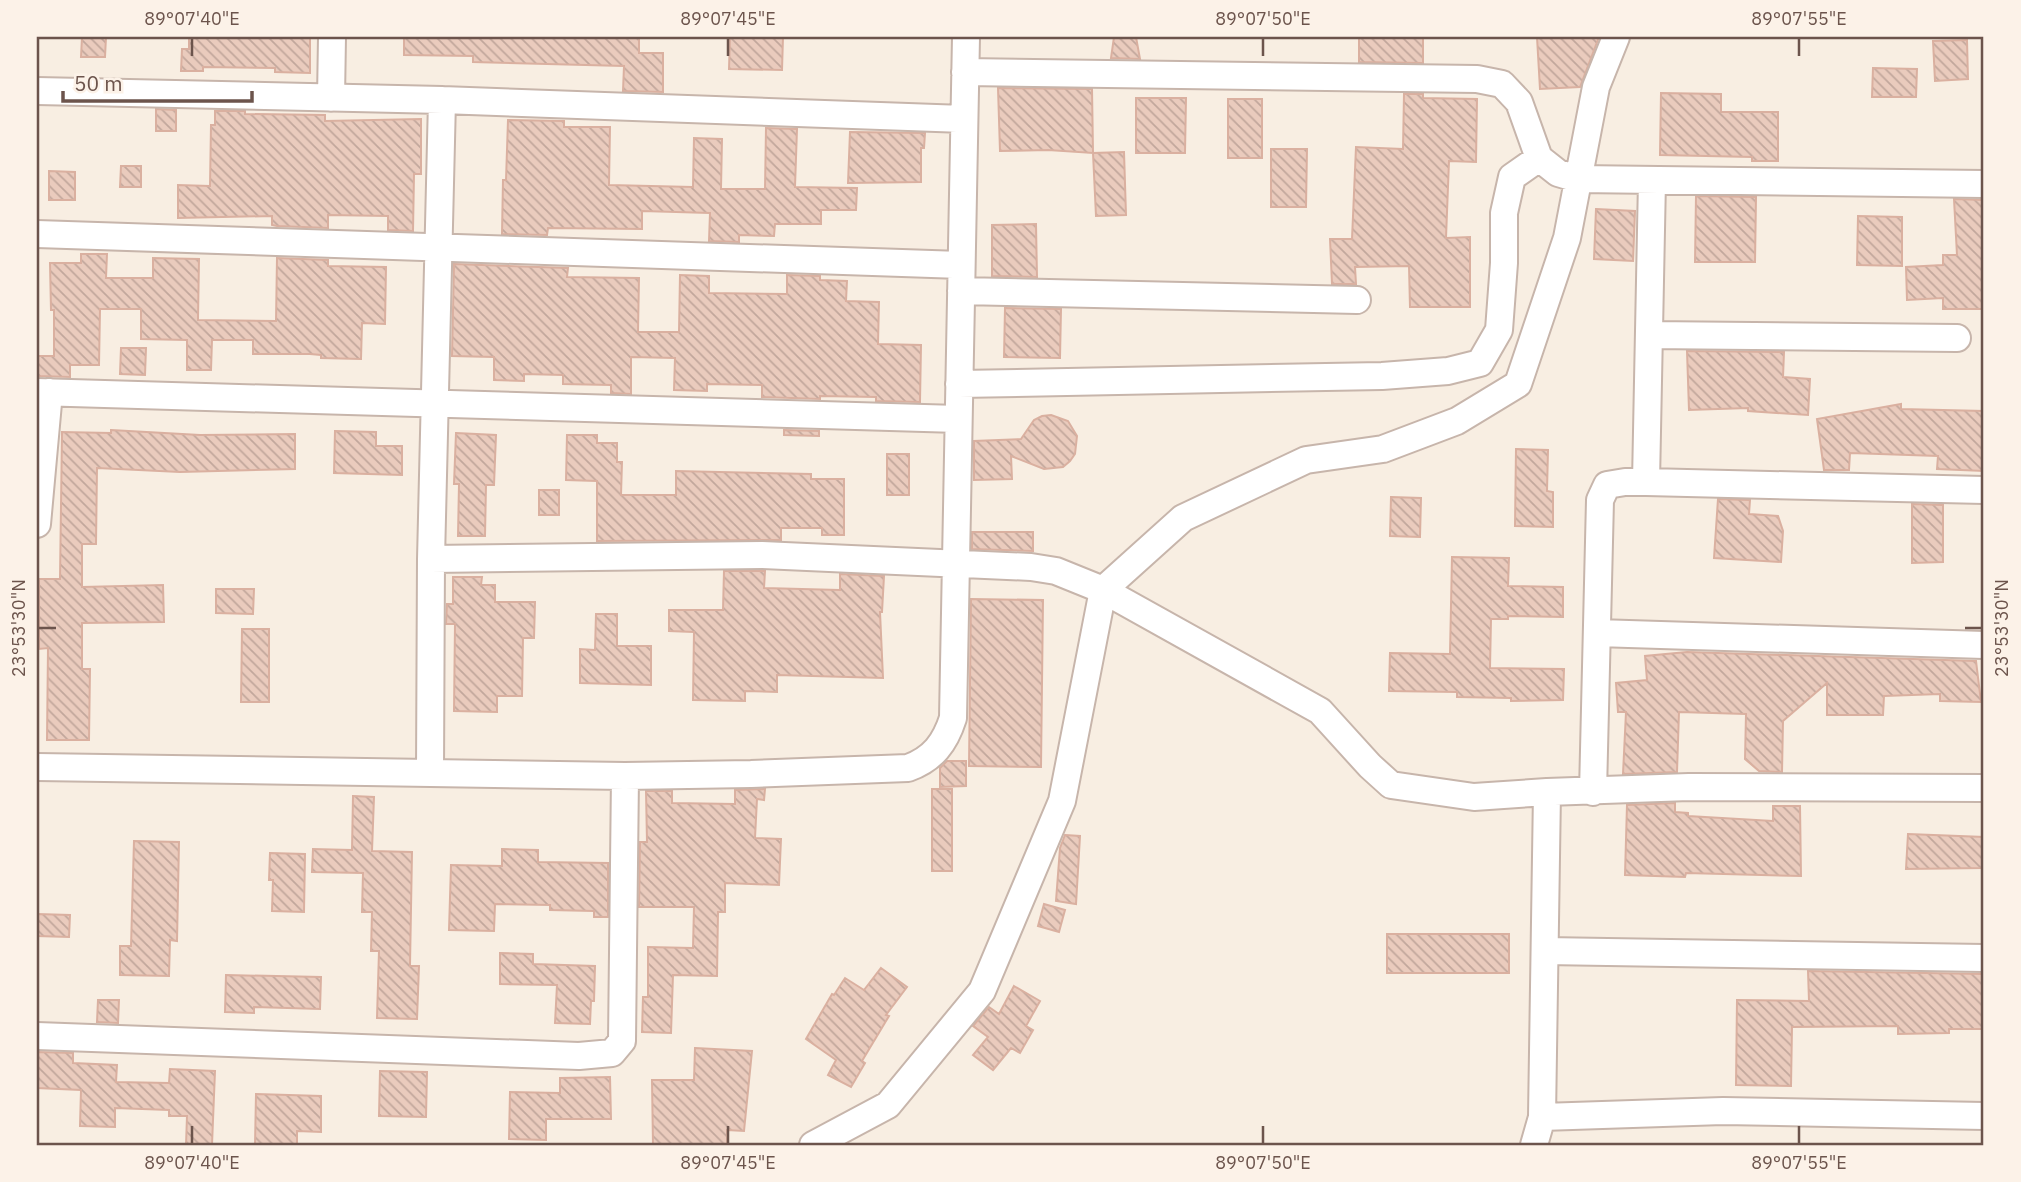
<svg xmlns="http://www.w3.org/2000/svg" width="2021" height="1182" viewBox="0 0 2021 1182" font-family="'IBM Plex Sans',sans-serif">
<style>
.building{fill:url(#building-back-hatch);stroke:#dab0a0;stroke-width:2}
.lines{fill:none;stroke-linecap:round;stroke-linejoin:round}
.minor-casing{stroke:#c7b5ab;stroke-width:30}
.minor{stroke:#fff;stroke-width:26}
.ticks{fill:none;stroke:#6c544c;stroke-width:2.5}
.neatline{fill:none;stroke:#6c544c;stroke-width:2.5}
.ticks-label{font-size:18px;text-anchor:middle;fill:#6c544c}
</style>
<defs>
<pattern id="building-back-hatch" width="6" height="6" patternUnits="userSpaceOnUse" patternTransform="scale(1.75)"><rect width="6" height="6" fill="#eacbbd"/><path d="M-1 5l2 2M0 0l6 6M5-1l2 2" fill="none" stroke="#c2a79c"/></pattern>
</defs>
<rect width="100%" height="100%" fill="#f8eee2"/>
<path class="building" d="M82 37H106L105 57H81Z
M189 37H310V73L275 72V68L203 67V71H181L182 49H189Z
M404 37H639V53H663V92L623 91 624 66 473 62V56L404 55Z
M730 37H783L782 70 729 69Z
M1114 37H1136L1140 59 1111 58Z
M1359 37H1423V63L1359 62Z
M1537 37H1599L1580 87 1540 89Z
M1967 40 1968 79 1935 81 1933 41Z
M1873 68 1917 69 1916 97H1872Z
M998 88 1092 89 1093 153 1048 150 1000 151Z
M1661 93 1721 94V112H1778V161H1752V157L1660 155Z
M1404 94H1423V98L1477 99 1476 162 1449 161 1446 238 1470 237V307H1410L1409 266 1355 267 1356 284H1332L1330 239H1352L1356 147 1403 149Z
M1136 98H1186L1185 153H1136Z
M1228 99H1262V158H1228Z
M156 109 176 110V131H156Z
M215 111H245V114L325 115V121L421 119V174H414L413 231 388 230V216L328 215V228L277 226 272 225V216L178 218V185L210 186 211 125H215Z
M508 120 564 121V127H610L609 185 693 187 694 138 722 139 721 189H765L766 128 797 129 795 187 857 188 856 210H821V224H775L774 236 739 235V242L709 241 710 213 642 211V229L548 228 547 235 502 234 503 180H506Z
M850 132 925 133 924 148H921V182L848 183Z
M1271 149H1307L1306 207H1271Z
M1124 152 1126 215 1096 216 1093 153Z
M121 166H141V187H120Z
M49 171 75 172V200H49Z
M1696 196 1756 197 1755 262H1695Z
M1954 199 1984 200V309H1943V298L1907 300 1906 267 1943 265V255H1957Z
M1596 209 1635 211 1633 261 1594 259Z
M1858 216 1902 217V266L1857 265Z
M1036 224 1037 277 992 276V225Z
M81 254H107L106 278H153V258L199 259 198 320 276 321 277 258 328 260V266L386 267 385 324 362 323 361 359 321 358V355L310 354H253V340H212L211 370H187V340L141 339V309H100L99 365H70V377L37 376V356H54V310H51L50 263H81Z
M454 264 568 268 567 277 639 278 638 332H679L680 275 709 276V293L787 294V275L820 276V280L847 281 846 301 879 302 878 344 921 345 920 402 876 401V397L820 396V399L762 397V385L707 384V391L674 390 675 358 631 357V394L611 393V385L563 384V375L524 374V381L494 380V357L452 356Z
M1005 308 1061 309 1060 358 1004 357Z
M121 348H146L145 375 120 374Z
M1687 351 1784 352 1783 377 1810 379 1808 415 1748 411V408L1689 410Z
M1901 404V409L1984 411V471L1937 469 1938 456 1850 453 1849 470H1824L1817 419Z
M1051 415 1068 421 1077 436 1075 454 1070 461 1063 467 1044 469 1011 456 1012 479 974 480V441L1021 439 1034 420 1042 416Z
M111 430 200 435 295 434V469L180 472 97 468 96 544H82V587L163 585 164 622 82 623V669H90L89 740H47L48 648 39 649V579H60L62 432 111 433Z
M784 430 819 431V436L784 435Z
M335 431 376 432V446H402V475L334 473Z
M456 433 496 435 494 485H486L485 536H458L459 484H454Z
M567 435H597V443H617V462H622L621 495H676V471L811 474V479H844V535H822V528H781V540L597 541V481L566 480Z
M1516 449 1548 450 1547 491 1553 492V527L1515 526Z
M887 454H909V495H887Z
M539 490H559V515H539Z
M1391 497 1421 498 1420 537 1390 536Z
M1718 499 1750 500 1749 514 1778 516 1783 531 1781 562 1714 558Z
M1912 504 1943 505V562L1912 563Z
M972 532H1033V551L972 549Z
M1452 557 1509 558 1508 586 1563 587V617L1508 616V619H1491L1490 668 1564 669 1563 700 1511 701V698L1457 697V692L1389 691 1390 653 1450 654Z
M724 571H765L764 588 840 590V574L884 576 882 612H880L883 678 777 675V692L745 691V701L693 700 694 632 669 631V610H723Z
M453 577H482L481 585H495V602H535L534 638H523L522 696H497V712L454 711 455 624H446L447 604H453Z
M216 589H254L253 614 216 613Z
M971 599 1043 600 1041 767 969 766Z
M596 614H617V646H651V685L580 683V649L595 650Z
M242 629H269V702H241Z
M1687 652 1976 661 1981 702 1940 701V694L1884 696 1883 715H1827V683L1783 721 1782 772 1759 771 1745 759 1746 714 1679 712 1677 772 1623 774 1626 712H1618L1616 683 1647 680 1645 656Z
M947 761H966V786L940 787V768Z
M765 789 764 800 757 799 755 838 781 839 779 885 725 883V912H718L717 976 673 975 671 1033 642 1032 643 997H648V947L693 948 694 907H639L640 842H647L646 791H672V803L735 804V790Z
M932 789H952V871H932Z
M353 796 374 797 372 851 412 852 410 966H419L417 1019 377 1018 379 951H371L372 912H362L363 873 312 872 313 849 352 850Z
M1675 803V812L1688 813V816L1773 821V806H1800L1801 876 1686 873 1685 877 1625 875 1627 805Z
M1908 834 1984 837V868L1906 869Z
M1065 835 1080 836 1076 904 1056 901 1060 848Z
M134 841 179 842 177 941 170 940 169 976 120 975V946H131Z
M502 849 538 850V862L608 863V917H594V911L550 910V905L495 904 494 931 449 930 451 865 502 866Z
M270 853 305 854 304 912 272 911 273 880H269Z
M1044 904 1065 910 1059 932 1038 926Z
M37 914 70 915 69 937 37 936Z
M1387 934H1509V973H1387Z
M500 953 533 954V964L595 966 594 1001H591L590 1024 555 1023 557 985 500 984Z
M881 968 907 987 886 1015 889 1016 862 1061 865 1063 851 1087 828 1075 836 1060 806 1039 832 994 834 995 845 978 864 990Z
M1808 971 1984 974V1029H1949V1033L1898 1034V1026L1792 1027 1791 1086 1736 1085 1737 1000 1809 1001Z
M226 975 321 977 320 1009 254 1007V1013L225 1012Z
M1014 986 1040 1001 1026 1026 1033 1030 1020 1053 1011 1048 993 1070 973 1055 988 1037 973 1026 989 1007 999 1014Z
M98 1000H119L118 1023 97 1022Z
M695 1048 752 1051 744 1131 727 1130V1145H653L652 1080H694Z
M37 1052 73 1053V1063L117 1065 116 1082 169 1083 170 1069 215 1071 212 1145H186L187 1116H169V1110L115 1108V1127L80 1126 81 1090 37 1088Z
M380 1071 427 1072 426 1117 379 1116Z
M610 1077 611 1119H546V1140L509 1139 510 1092 560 1093V1078Z
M256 1094 321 1096V1132L297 1131V1145H255Z"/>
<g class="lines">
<g class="minor-casing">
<path id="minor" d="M965 72 1477 79 1502 84 1519 102 1539 158 1558 173 1578 179 1984 184
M37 91 442 100 964 119
M331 98 332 37
M37 234 961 265
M961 291 1357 300
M1649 335 1957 338
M959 384 1382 376 1448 371 1480 363 1499 330 1504 263V213L1512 177 1539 158
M37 392 958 419
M1646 482 1652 180
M37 524 49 392
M431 559 762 555 1031 567 1056 571 1103 590 1320 711 1370 766 1391 785 1474 797 1547 792 1689 787 1984 788
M1597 633 1984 645
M37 767 625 776 751 774 908 768C933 759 945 743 953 718L966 37
M430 772 431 559 442 100
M1593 792 1600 500 1607 485 1625 482H1646L1984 490
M1545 951 1984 958
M37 1036 579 1056 612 1053 622 1041 625 776
M1542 1117 1723 1111 1984 1116
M813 1145 888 1105 982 991 1062 801 1103 590 1183 518 1306 460 1383 449 1457 421 1518 384 1567 238 1596 87 1616 37
M1534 1145 1542 1117 1547 792"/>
</g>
<use href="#minor" class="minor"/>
</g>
<path class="ticks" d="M192 38V56M728 38V56M1263 38V56M1799 38V56M38 628H56M1965 628H1982M192 1126V1144M728 1126V1144M1263 1126V1144M1799 1126V1144"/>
<rect width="2021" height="1182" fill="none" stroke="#fcf2e8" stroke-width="77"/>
<path d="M63 91v10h189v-10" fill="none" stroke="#6c544c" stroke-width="3.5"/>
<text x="74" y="91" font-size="21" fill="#6c544c" stroke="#fcf2e8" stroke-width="5" paint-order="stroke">50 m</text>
<rect x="38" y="38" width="1944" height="1106" class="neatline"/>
<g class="ticks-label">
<text x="192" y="25">89°07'40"E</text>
<text x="728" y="25">89°07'45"E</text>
<text x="1263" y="25">89°07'50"E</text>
<text x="1799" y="25">89°07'55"E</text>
<text transform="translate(19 628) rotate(-90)" y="6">23°53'30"N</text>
<text transform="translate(2002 628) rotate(-90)" y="6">23°53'30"N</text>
<text x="192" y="1169">89°07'40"E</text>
<text x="728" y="1169">89°07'45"E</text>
<text x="1263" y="1169">89°07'50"E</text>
<text x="1799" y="1169">89°07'55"E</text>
</g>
</svg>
